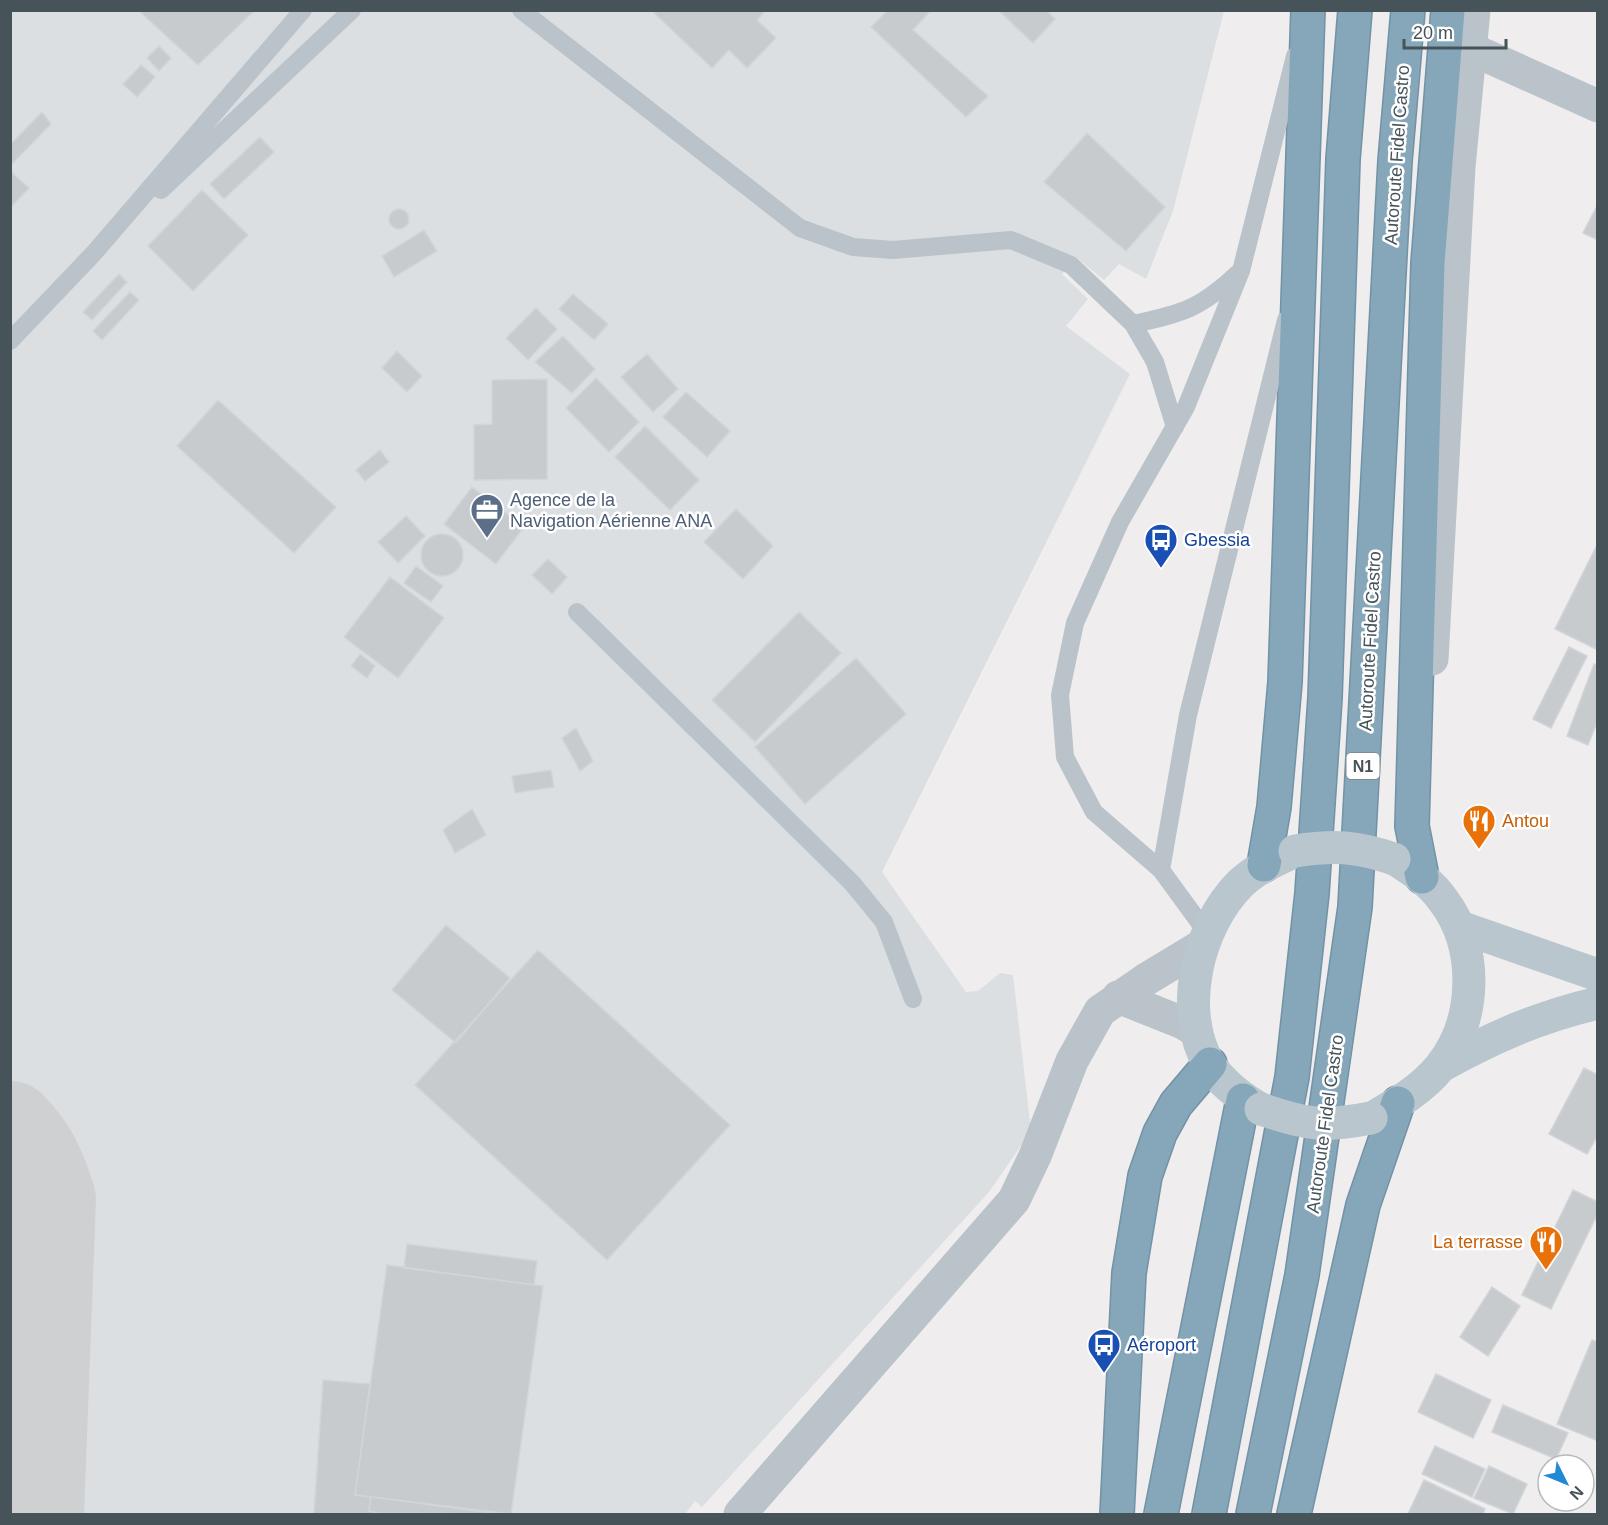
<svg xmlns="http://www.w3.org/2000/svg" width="1608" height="1525" viewBox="0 0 1608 1525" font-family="Helvetica,sans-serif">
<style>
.airport{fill:#dcdfe1}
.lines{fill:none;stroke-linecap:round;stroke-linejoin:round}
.taxiway{stroke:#cfd0d2;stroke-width:92}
.building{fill:#c7cbce;stroke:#d1d4d8;stroke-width:1.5}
.highway-casing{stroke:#7292a5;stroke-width:36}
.lane{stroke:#b9c3c9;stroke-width:18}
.street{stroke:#b9c3c9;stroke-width:33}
.secondary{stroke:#b9c6ce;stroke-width:33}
.highway{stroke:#86a7ba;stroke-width:33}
.secondary-bridge{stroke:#b9c6ce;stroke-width:33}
.labels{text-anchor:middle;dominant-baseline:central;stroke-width:5;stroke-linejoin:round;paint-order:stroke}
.shield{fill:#fff;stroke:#7e878b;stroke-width:1.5}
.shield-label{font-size:16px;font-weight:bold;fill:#465359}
.street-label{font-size:18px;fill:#465359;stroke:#fff}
.service-label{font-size:18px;fill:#4e5e75;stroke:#fff;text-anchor:start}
.transit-label{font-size:18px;fill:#164399;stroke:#fff;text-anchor:start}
.food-label{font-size:18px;fill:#c56008;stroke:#fff;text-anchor:start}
</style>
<rect width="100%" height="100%" fill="#efeded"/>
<path class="airport" d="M10 11H1224L1173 211 1146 279 1119 264 1104 280 1077 258 1062 274 1088 299 1066 326 1130 374 882 872 966 992 978 991 1000 973 1013 975 1031 1131 989 1192 702 1507 695 1501 685 1514H11Z"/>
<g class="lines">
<path class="taxiway" d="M10 1127C32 1148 41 1171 50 1199L38 1514"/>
</g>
<path class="building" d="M138 10H255L198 65Z
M651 10H766L757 20 776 38 747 68 729 50 712 68Z
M888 10H931L913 30 988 96 966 117 871 27Z
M998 10H1046L1055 19 1033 43Z
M159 46 171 58 159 71 147 58Z
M141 65 155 77 137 97 123 84Z
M42 112 51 124 10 166V145Z
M1087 133 1165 207 1126 251 1044 182Z
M260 137 274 152 224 199 210 184Z
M10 171 29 188 10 208Z
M202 190 248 235 193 291 148 246Z
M1598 204V240L1583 233Z
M389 219a10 10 0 1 1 20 0a10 10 0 1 1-20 0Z
M424 230 437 251 394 277 382 256Z
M119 274 127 282 92 320 83 312Z
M130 292 139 300 102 340 93 331Z
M573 294 608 324 594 340 559 309Z
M536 308 557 329 528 360 506 338Z
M563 336 595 369 572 393 535 362Z
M397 351 422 376 407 392 382 368Z
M647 354 678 389 653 412 621 377Z
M596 378 639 422 609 452 566 408Z
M547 379V479L474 480V425L492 424V380Z
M686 392 730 431 707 457 663 417Z
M218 400 336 507 294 553 177 446Z
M645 426 699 480 670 510 615 457Z
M380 450 389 462 365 481 356 470Z
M472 487 524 527 496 564 444 524Z
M736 509 773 546 743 579 704 542Z
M406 516 425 536 398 563 378 542Z
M421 555a21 21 0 1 1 42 0a21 21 0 1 1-42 0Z
M1598 543V650L1555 629Z
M548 559 567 577 552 594 532 575Z
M416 566 443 586 431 602 404 583Z
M390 577 444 618 398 678 344 637Z
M799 612 841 653 755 742 712 700Z
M1569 647 1587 656 1551 728 1533 719Z
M360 654 375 666 367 678 351 666Z
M856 658 906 714 805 804 755 747Z
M1594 664 1598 666V720L1588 745 1567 736Z
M576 728 593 761 580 771 562 738Z
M551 770 554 787 515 793 512 776Z
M472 809 486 835 455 853 443 830Z
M446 925 510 978 456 1043 392 990Z
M538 950 730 1125 607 1260 415 1085Z
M1584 1068 1598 1075V1135L1587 1154 1549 1134Z
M1573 1190 1598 1202V1213L1551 1309 1522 1295Z
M407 1244 537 1261 534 1285 404 1268Z
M387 1265 543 1286 511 1514 355 1495Z
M1492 1287 1520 1306 1488 1356 1460 1337Z
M1592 1340 1598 1342V1441L1557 1424Z
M1436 1374 1491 1400 1473 1438 1418 1412Z
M323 1380 370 1384 355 1495 371 1497 369 1511 379 1514H314Z
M1503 1405 1568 1433 1556 1459 1492 1432Z
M1435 1446 1485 1469 1472 1497 1422 1474Z
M1489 1466 1527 1484 1513 1514 1474 1498Z
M1424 1480 1485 1509 1483 1514H1408Z
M371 1497 500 1514 380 1513 369 1511Z"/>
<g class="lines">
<g class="highway-casing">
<path id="highway" d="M1264 865 1274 807 1285 682 1308 10
M1422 877 1412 826 1428 263 1448 10
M1117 1514 1129 1273 1145 1176 1160 1133 1176 1104 1210 1064
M1161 1514 1243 1100
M1209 1514 1292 1077 1312 893 1325 698 1343 159 1355 10
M1253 1514 1302 1275 1355 907 1395 161 1408 10
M1294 1514 1363 1205 1398 1103"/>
</g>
<path class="lane" d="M521 10 800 228 853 247 893 250 1011 240 1071 265 1133 324 1155 362 1175 427
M161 190 352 10
M1133 324C1182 314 1201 308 1237 274
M10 341 94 253 303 10
M577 612 852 883 884 922 913 999
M1161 870 1188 715 1286 320
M1207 933 1161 870 1094 812 1065 757 1060 695 1075 623 1120 522 1186 407 1241 271 1295 56"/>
<path class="street" d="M1471 49 1598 106
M1432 659 1459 167 1474 10
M1118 997 1183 1023 1196 1031
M740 1514 1014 1200 1035 1156 1072 1061 1100 1011 1145 980 1203 945"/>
<path class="secondary" d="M1460 927 1598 975
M1441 1066C1493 1037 1539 1017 1598 1003
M1261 1109C1242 1099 1221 1082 1209 1064 1177 1010 1198 926 1240 884 1254 870 1273 862 1291 853
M1374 1117C1398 1103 1422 1089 1440 1067 1477 1021 1479 947 1443 900 1431 883 1415 872 1398 861"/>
<use href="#highway" class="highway"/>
<path class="secondary-bridge" d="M1295 851C1334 845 1356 846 1394 859
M1261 1109C1307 1125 1323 1127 1371 1118"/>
</g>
<defs>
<g id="office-pin" transform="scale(1.725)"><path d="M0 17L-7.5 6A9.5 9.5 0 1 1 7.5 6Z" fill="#5c6f8a" stroke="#fff"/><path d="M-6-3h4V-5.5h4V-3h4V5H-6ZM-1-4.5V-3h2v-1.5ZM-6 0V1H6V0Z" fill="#fff"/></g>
<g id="bus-pin" transform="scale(1.725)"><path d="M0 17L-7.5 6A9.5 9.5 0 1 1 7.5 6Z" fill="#1a4fb4" stroke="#fff"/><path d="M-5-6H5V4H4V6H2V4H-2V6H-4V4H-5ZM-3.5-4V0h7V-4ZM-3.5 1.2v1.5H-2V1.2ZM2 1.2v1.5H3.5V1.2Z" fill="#fff"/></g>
<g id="restaurant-pin" transform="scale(1.725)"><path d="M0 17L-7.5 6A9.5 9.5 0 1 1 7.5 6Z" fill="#e8710a" stroke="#fff"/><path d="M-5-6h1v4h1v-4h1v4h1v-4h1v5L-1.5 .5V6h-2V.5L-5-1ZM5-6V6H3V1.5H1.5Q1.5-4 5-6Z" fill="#fff"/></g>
</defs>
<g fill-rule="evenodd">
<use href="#office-pin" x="487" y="510"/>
<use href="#bus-pin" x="1161" y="540"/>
<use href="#restaurant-pin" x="1479" y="821"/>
<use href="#restaurant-pin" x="1546" y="1242"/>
<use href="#bus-pin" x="1104" y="1345"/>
</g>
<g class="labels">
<rect class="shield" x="1346.5" y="753" width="33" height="26" rx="4.5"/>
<g class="shield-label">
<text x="1363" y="766">N1</text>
</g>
<g class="street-label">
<text transform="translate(1397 155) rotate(-86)">Autoroute Fidel Castro</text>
<text transform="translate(1370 641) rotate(-87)">Autoroute Fidel Castro</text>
<text transform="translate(1325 1124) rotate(-82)">Autoroute Fidel Castro</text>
</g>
<g class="service-label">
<text x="510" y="500">Agence de la<tspan x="510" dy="21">Navigation Aérienne ANA</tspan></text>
</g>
<g class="transit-label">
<text x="1184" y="540">Gbessia</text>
<text x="1127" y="1345">Aéroport</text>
</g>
<g class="food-label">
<text x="1502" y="821">Antou</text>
<text x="1523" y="1242" text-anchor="end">La terrasse</text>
</g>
</g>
<rect width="1608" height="1525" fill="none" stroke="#465359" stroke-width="24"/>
<g transform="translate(1566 1483) rotate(133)"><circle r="28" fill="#ffffff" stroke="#b5babd" stroke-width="1.5"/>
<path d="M0-4.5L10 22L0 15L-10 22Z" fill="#2189d5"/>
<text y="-9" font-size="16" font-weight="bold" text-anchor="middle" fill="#465359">N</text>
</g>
<path d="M1404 39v9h102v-9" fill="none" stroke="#465359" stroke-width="3"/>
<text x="1413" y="39" font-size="18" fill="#465359" stroke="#ffffff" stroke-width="4.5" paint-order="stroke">20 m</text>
</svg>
